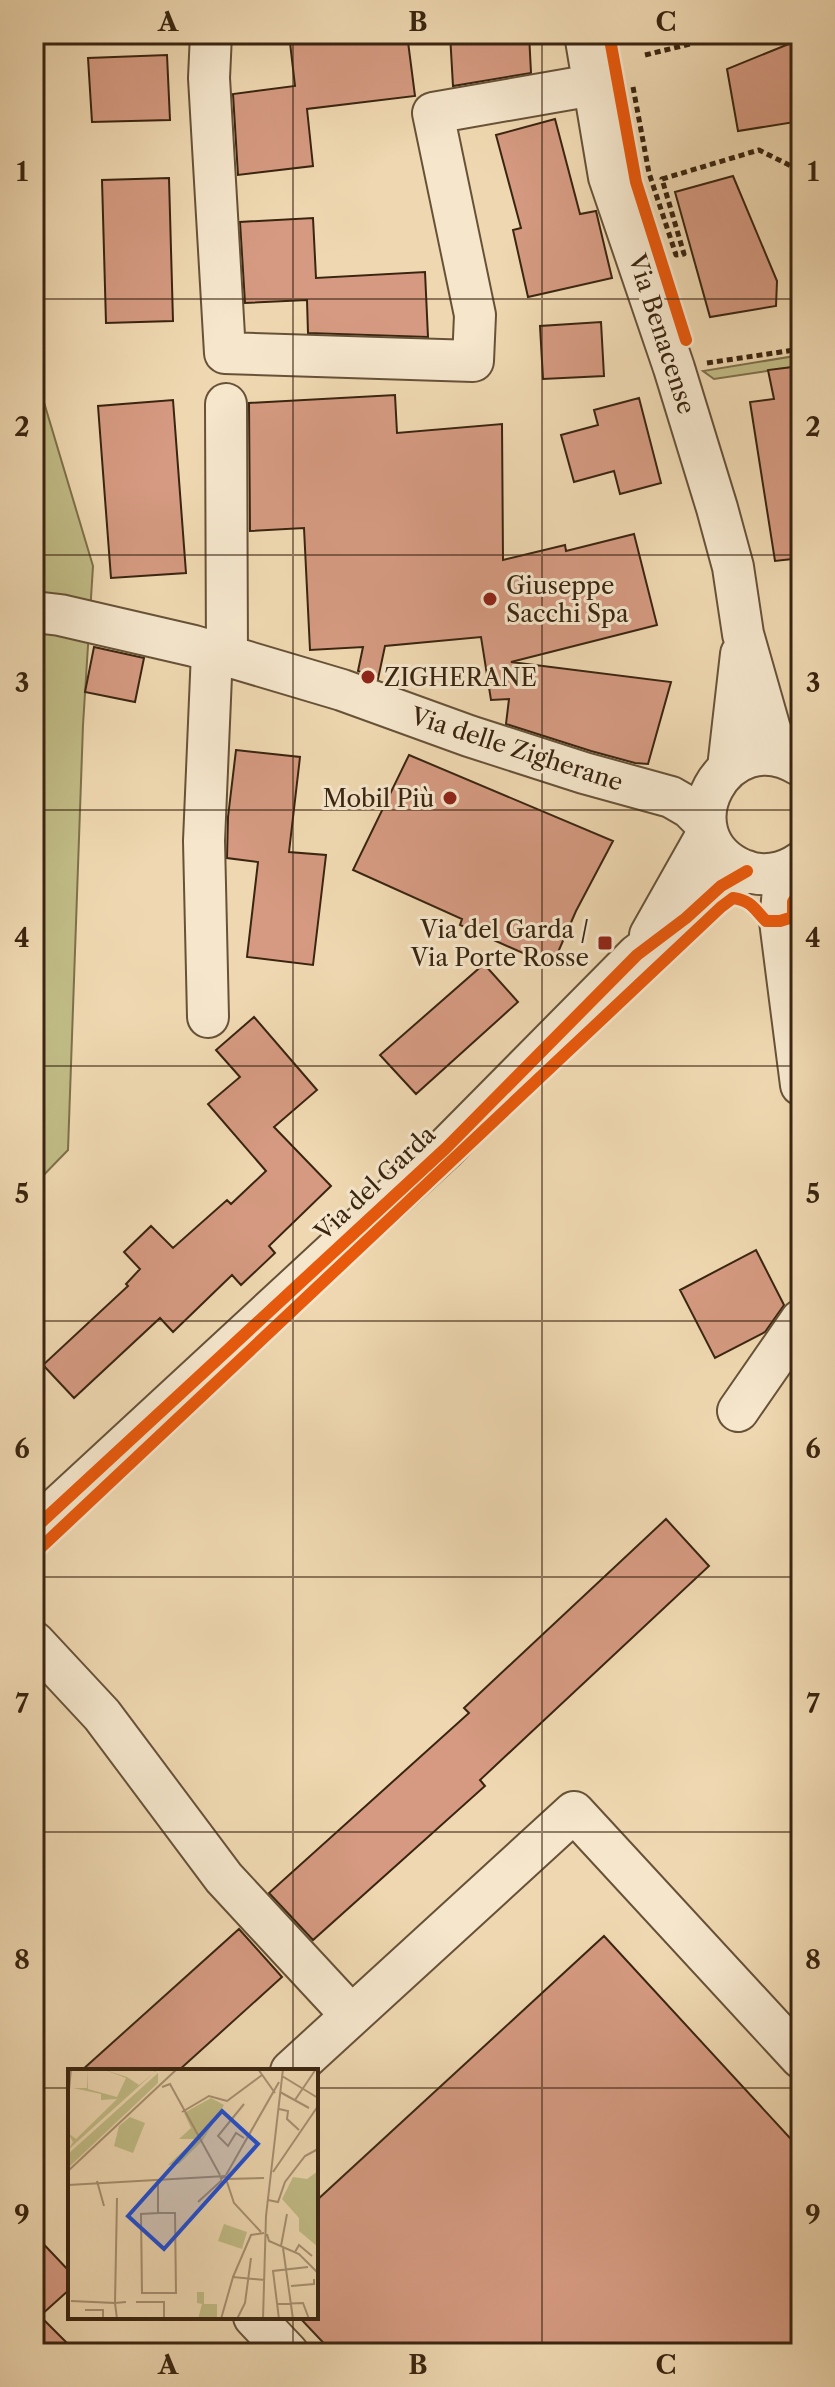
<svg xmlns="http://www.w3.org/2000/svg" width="835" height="2387" viewBox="0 0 835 2387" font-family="'Libre Caslon Text',serif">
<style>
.green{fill:#c1bc86;stroke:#7e704b;stroke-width:2}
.building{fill:#d59a81;stroke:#3a2510;stroke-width:2}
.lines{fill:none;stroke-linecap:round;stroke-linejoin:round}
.minor-casing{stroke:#675238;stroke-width:44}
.path{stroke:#3a2510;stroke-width:5;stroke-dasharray:6 4;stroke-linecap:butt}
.minor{stroke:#f5e6cc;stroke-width:40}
.cycleway-casing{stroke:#f5e6cc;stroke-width:17}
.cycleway{stroke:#e8590c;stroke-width:12}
.grid{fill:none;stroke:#3a2510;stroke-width:2;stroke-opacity:0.55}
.poi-dot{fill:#8f2418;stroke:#f5e6cc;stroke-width:3}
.labels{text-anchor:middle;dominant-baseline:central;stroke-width:6;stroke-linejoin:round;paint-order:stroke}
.street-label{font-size:24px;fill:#3a2510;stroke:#f5e6cc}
.poi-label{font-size:24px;fill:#3a2510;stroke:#f5e6cc;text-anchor:start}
.inset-road{fill:none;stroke:#a79071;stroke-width:2}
.view{fill:#1d4ed8;fill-opacity:0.15;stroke:#1d4ed8;stroke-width:4}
.inset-edge{fill:none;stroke:#3a2510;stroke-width:4}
.neatline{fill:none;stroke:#3a2510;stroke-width:3}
.grid-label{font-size:26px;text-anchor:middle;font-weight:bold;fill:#3a2510}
</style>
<rect width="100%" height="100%" fill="#efd8b1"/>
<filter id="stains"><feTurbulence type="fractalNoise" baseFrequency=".0025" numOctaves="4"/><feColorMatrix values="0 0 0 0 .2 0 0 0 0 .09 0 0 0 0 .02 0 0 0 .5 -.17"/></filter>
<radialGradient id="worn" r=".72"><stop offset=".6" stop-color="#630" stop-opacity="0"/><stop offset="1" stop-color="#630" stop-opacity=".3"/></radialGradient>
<path class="green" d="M801 355V366L714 379 703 371Z
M34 369 93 566 83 725 68 1150 34 1185Z"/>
<path class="building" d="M289 34H407L415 96 307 109 313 166 238 175 233 94 295 86Z
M450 34H529L531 73 453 86Z
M801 39V121L738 131 727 69Z
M167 55 170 120 92 122 88 58Z
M555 119 580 214 596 211 612 278 528 297 513 230 521 228 496 135Z
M733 176 777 281 776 306 710 317 675 192Z
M169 178 173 321 106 323 102 180Z
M313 218 316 278 425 272 428 337 308 333 307 300 245 303 240 222Z
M601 322 604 376 543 379 540 326Z
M801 366V558L775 561 750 402 774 399 768 370Z
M395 395 397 433 502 424 503 560 565 545 566 551 634 534 657 625 511 662 671 682 648 764 635 763 591 751 506 724 509 699 491 700 481 637 385 646 378 679 358 671 363 647 310 650 304 528 250 531 249 403Z
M639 398 661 483 620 494 614 471 574 482 561 435 598 425 594 410Z
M173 400 186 573 111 578 98 406Z
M94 647 144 658 135 702 85 692Z
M236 750 300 757 289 852 326 855 313 965 247 957 258 862 227 858 228 817Z
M409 755 613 841 576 911 552 966 460 925 462 919 353 870Z
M484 964 518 1002 416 1094 380 1055Z
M254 1017 317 1090 274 1127 331 1186 269 1246 275 1253 241 1285 232 1275 173 1332 160 1318 74 1398 43 1365 128 1286 126 1284 140 1269 124 1252 151 1226 173 1248 227 1200 231 1204 266 1171 208 1104 240 1077 216 1050Z
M756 1250 784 1305 765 1332 715 1358 680 1290Z
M666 1519 709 1566 480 1780 485 1786 313 1940 269 1893 469 1713 464 1708Z
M239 1929 282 1977 178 2071H81Z
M604 1936 801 2150V2353H333L299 2317H316V2201Z
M34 2234 70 2272V2289L40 2316 77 2353H34Z"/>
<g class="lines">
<g class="minor-casing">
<path id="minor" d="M211 34 209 78 225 353 473 361 475 315 433 113 593 85
M585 34 609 177 674 368 717 508 733 567 743 634 770 729 782 757
M226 404 227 656
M34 612 60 615 194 646 342 690 469 736 584 773 671 797 690 808 706 824
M801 766C725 718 663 836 743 870 762 878 784 874 801 862
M728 768 741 654
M791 869 783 890 780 921 801 1085
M650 935 707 834
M208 1017 204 841 212 652
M738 1411 801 1320
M34 1529 446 1148 637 955 686 918 721 886 747 871
M34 1642 102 1715 224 1878 351 2015
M291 2071 574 1812 801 2058
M254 2317 288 2353"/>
</g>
<path class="path" d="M645 55 690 44
M633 87 649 173 676 255 684 254 662 179 759 150 801 171
M707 363 801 349"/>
<use href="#minor" class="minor"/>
<g class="cycleway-casing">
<path id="cycleway" d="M609 34 636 182 686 340
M34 1529 446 1148 637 955 686 918 721 886 747 871
M34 1554 721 907 733 898C752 901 754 909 766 921H780L793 917V902L801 889"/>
</g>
<use href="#cycleway" class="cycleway"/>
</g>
<path class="grid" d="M293 34V2071M542 34V2353M34 299H801M34 555H801M34 810H801M34 1066H801M34 1321H801M34 1577H801M34 1832H801M34 2088H70M316 2088H801M293 2317V2353"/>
<g class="poi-dot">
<circle cx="490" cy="599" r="8"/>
<circle cx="368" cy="677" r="8"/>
<circle cx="450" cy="798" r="8"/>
<rect x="597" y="935" width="16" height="16" rx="4"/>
</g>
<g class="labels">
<g class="street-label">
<text transform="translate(662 334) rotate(72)">Via Benacense</text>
<text transform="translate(517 749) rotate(18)">Via delle Zigherane</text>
<text transform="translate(375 1183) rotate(-43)">Via del Garda</text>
</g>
<g class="poi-label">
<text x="506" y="585">Giuseppe<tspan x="506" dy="28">Sacchi Spa</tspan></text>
<text x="384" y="677">ZIGHERANE</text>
<text x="434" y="798" text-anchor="end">Mobil Più</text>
<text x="589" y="929" text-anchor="end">Via del Garda /<tspan x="589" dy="28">Via Porte Rosse</tspan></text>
</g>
</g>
<g transform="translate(68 2069)">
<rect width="250" height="250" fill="#efd8b1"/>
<path d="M20 0V20L49 28 58 9 34 0 59 8 71 16 87 3 83 0 88 2 0 81 5 73 0 64 8 70 49 30 33 31V25L5 19H19ZM90 4V14L0 99V85ZM143 29 156 36 135 71 111 95 100 96 128 70H111L123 59 116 44ZM62 48 77 54 65 84 46 77 51 57ZM250 102V178L231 162V149L214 130 225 108 239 110ZM156 155 179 163 174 180 150 172ZM129 223H136V235H149V250H130L134 235 129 234Z" fill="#c1bc86"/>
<path class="inset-road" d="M190 0 207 24M214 7 250 29M94 18 102 15 152 106M212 23 241 39M0 31 3 0M227 31 248 0M211 40 220 42 219 50 231 61M114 43 141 27 159 32 194 6M176 69 168 64 160 77 150 67 176 35M0 102 109 0M205 103 250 37M158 106 211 13M158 110 166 134 193 163M158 110 196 109M29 112 36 137M0 116 158 107 152 110M49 129 47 234 58 233M200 131 210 133 217 113 237 87 250 80M130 133 154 111M90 144H107L108 224H74L73 145 90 144V111M199 165 201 172 231 185 250 204M213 177 219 145M215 179 225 250M227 183 231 176 244 187M165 208 183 166 196 164M223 217 246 215V210M3 232 47 234 49 250M68 233H96V250M209 235 235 234 241 250M17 241H35V250M153 250 165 208 197 211M169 250 177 234 183 189M195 250 198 147 215 0M211 250 205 202 240 198"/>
<path class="view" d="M154 42 190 75 96 180 60 147Z"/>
<rect width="250" height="250" class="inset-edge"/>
</g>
<rect width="835" height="2387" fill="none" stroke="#efd8b1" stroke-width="88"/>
<rect x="44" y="44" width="747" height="2299" class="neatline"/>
<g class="grid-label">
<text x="168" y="31">A</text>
<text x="418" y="31">B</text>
<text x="666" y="31">C</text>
<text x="22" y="181">1</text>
<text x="813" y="181">1</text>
<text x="22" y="436">2</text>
<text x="813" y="436">2</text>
<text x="22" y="692">3</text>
<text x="813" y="692">3</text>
<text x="22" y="947">4</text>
<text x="813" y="947">4</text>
<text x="22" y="1203">5</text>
<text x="813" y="1203">5</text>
<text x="22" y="1458">6</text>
<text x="813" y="1458">6</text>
<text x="22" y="1713">7</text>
<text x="813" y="1713">7</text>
<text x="22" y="1969">8</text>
<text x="813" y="1969">8</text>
<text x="22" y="2224">9</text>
<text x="813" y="2224">9</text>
<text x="168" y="2374">A</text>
<text x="418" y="2374">B</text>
<text x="666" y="2374">C</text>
</g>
<rect width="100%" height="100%" filter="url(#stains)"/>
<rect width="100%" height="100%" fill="url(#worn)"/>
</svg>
